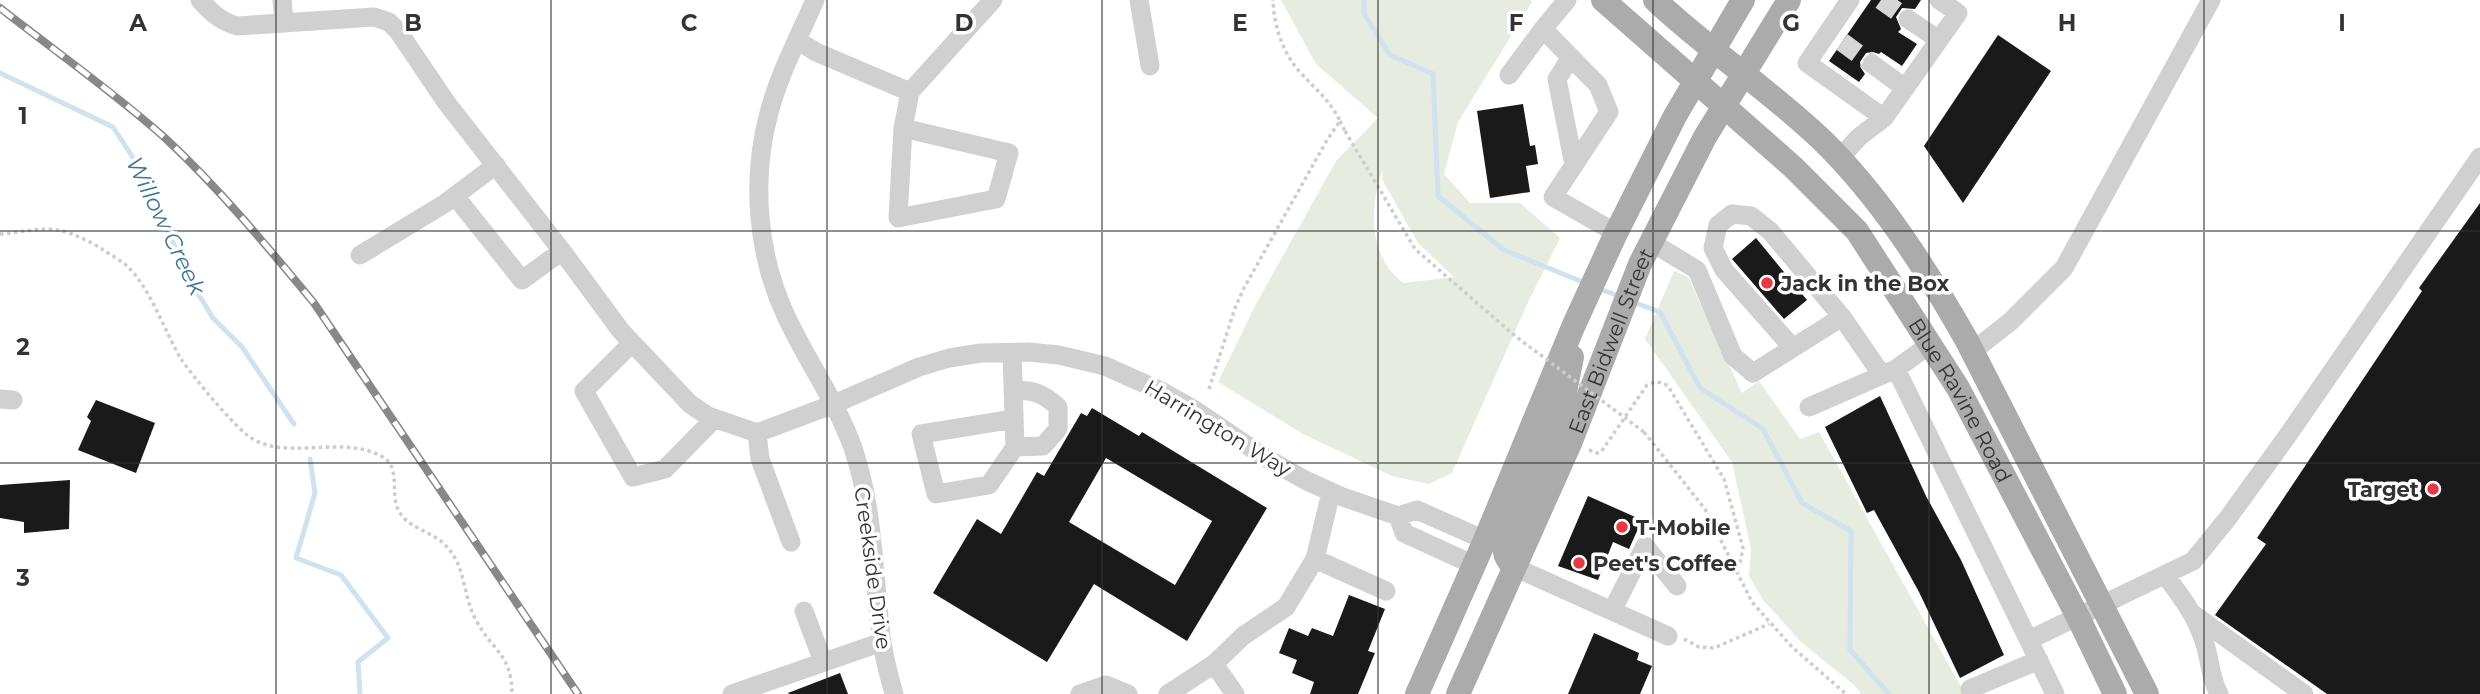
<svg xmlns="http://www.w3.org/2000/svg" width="2480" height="694" viewBox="0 0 2480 694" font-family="Montserrat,sans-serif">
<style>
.green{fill:#e6ecdf;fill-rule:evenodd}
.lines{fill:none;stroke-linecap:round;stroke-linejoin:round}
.stream{stroke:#cfe2ee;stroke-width:5}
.building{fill:#1a1a1a;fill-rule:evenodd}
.minor-tunnel{stroke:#d6d6d6;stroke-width:19;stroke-dasharray:19 10;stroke-linecap:butt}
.path{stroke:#cdcdcd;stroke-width:3.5;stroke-dasharray:3.5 3.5;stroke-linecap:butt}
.minor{stroke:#d0d0d0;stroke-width:19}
.major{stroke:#ababab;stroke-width:24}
.rail-casing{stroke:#888;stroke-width:8}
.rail{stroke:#fff;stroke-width:5;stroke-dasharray:16;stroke-linecap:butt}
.path-bridge{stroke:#cdcdcd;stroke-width:3.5;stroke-dasharray:3.5 3.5;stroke-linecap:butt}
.grid{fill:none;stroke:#333;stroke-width:2;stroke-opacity:0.55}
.poi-dot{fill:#e63946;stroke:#fff;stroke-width:2.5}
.labels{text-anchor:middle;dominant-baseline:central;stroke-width:7;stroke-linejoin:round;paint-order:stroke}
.poi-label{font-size:21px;font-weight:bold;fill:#333;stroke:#fff;text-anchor:start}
.street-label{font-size:21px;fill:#333;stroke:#fff}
.water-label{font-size:23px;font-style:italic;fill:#3f7597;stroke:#fff}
.grid-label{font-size:23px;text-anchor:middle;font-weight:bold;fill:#333;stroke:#fff;stroke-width:7;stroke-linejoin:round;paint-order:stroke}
</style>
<rect width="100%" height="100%" fill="#fff"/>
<path class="green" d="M1281 0H1530L1532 2 1458 122 1444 174 1470 203H1520L1560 238 1529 300 1452 473 1429 484 1392 476 1303 434 1218 382 1256 304 1336 161 1378 118 1316 64ZM1383 169 1382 179 1418 243 1454 277 1403 283C1368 255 1369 209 1383 169Z
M1674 271 1688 277 1742 393 1759 381 1800 439 1819 432 1965 694H1861L1854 685 1801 642 1763 600 1749 576 1751 549 1732 462 1645 339Z"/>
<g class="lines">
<path class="stream" d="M1364 0V14L1390 55 1433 74 1438 196 1504 250 1585 283
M0 73 113 127 143 173 188 277 213 318 242 347 294 424
M1597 288 1621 297
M1633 302 1660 312 1700 388 1763 429 1802 503 1851 531 1850 650 1889 694
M310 459 315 493 296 558 341 575 388 638 358 662 360 694"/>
</g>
<path class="building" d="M1871 0H1921L1915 9 1902 8 1896 17 1901 29 1898 32 1917 44 1902 66 1881 52 1879 54 1873 52 1866 53 1860 62 1861 68 1865 74 1859 82 1829 61Z
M1998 35 2051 71 1963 203 1924 146Z
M1523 104 1530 146 1535 145 1538 164 1526 166 1530 192 1490 198 1477 111Z
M2480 203V694H2327L2215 615 2266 544 2257 538 2422 291 2419 288Z
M1756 238 1807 300 1784 319 1732 259Z
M1880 396 1926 496 1961 560 2004 655 1960 678 1919 592 1874 510 1867 513 1825 427Z
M96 400 155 423 136 473 78 450 91 421 87 417Z
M1092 408 1139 436 1142 432 1267 508 1187 641 1094 584 1047 662 933 593 977 519 1001 534 1037 472 1044 476 1081 413 1087 416ZM1106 458 1212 521 1175 585 1069 522Z
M70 480 69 529 24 533V522L0 518V485Z
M1588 496 1642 520 1629 549 1613 542 1598 580 1558 566Z
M1349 595 1385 609 1368 651 1375 653 1358 694H1310L1314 682 1292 673 1297 660 1279 653 1289 628 1308 636 1312 628 1333 636Z
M1594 633 1639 653 1637 660 1652 666 1640 694H1568Z
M840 673 848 694H789L788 693Z"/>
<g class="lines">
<path class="minor-tunnel" d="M1881 0 1908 19
M1842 42 1872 64"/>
<path class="path" d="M1340 121 1345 131
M0 234C19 233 39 227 58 230 73 233 89 241 102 249 110 255 121 260 128 267 150 288 165 332 181 359 194 378 230 421 247 435 282 463 341 434 381 456 403 467 388 495 400 513 411 530 435 532 447 547 466 567 463 597 476 620 492 651 512 654 512 694
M1209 389 1235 308 1244 288 1327 140 1340 121C1330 100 1314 88 1299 71 1282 51 1274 26 1273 0
M1644 432 1705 509 1752 602 1792 647 1846 694
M1589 450 1597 453 1601 452 1647 385C1655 381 1660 381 1668 386L1724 479 1743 548 1740 563 1734 569
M1684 639 1699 647 1714 648 1769 624"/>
<path class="minor" d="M200 0C212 13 220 21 237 26L374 17 389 22 398 31 446 102 562 251 621 331 690 404 708 416 757 433 834 404 919 367 949 358 981 353 1028 352 1059 355 1105 366 1163 392 1195 410 1266 458 1305 480 1340 496 1398 516 1417 510 1485 540
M282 0 284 23
M815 0C799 37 779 74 769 113 751 179 757 254 786 316 807 361 836 401 853 448 873 507 873 566 880 626 882 650 888 672 894 694
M1139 0 1150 66
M1567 0 1543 29 1598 85 1609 112 1553 197 1616 233
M1908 19 1939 40
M797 40 816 52 910 92 903 128 898 218 996 199 1009 153 903 128
M1571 57 1557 79 1574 165
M1872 64 1905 88
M1509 75 1543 29
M910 92 993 0
M1884 118 1958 13 1939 0
M1839 159 1859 137 1884 118 1807 63 1850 0
M455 196 522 280 562 251
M1651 242 1697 270 1733 356 1753 373 1842 317 1770 231 1751 216 1732 214 1718 225 1713 248 1724 270 1793 348
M360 255 444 204 496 165
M1842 317 1882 375
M631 344 584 391 633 477 665 469 714 419
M1973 351 2011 321 2064 268 2211 0
M1012 353 1015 447 1043 446 1058 429V407C1044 394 1033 389 1013 391
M1896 369 2055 694
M0 399 13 400
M1809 407 1896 369 1929 345
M1014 419 921 434 936 494 989 485 1015 447
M757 433 760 459 791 542
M1398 516 1404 533 1474 565
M1315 559 1331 492
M1514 567 1668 636
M2165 575C2181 596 2196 616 2204 641 2210 658 2210 678 2219 694
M804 611 823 662
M1612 611 1645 546 1677 586
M2193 614 2304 694
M2029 640 2193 561 2228 518 2288 435 2480 157
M1214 664 1243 636 1286 607 1315 559 1386 591
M1970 689 2039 660
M732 694 882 642
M1080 694 1106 685 1128 694
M1168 694 1214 664 1235 694"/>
<g class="major">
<path id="s1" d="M1603 0 1793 167 1857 231 1958 388 2078 617 2115 694"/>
<path d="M1655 0C1708 50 1770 90 1823 141 1881 198 1926 269 1966 339L2147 694"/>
<path d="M1514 567C1500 553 1505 547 1510 530L1561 412 1572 357"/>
<path d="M1417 694 1485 540 1573 327 1616 233 1675 116 1743 0"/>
<path id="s2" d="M1458 694 1571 441 1640 264 1705 137 1789 0"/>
</g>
<g class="rail-casing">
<path id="rail" d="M0 8C55 51 112 91 164 137 219 188 267 246 314 303L578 694"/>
</g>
<use href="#rail" class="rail"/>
<path class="path-bridge" d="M1345 131 1415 249 1515 336 1644 432"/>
</g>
<path class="grid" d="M276 0V694M551 0V694M827 0V694M1102 0V694M1378 0V694M1653 0V694M1929 0V694M2204 0V694M0 231H2480M0 463H2480"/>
<g class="poi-dot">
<circle cx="1767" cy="283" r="7"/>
<circle cx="2433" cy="489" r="7"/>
<circle cx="1622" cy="527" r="7"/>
<circle cx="1579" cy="563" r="7"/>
</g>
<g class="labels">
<g class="poi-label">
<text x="1781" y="283">Jack in the Box</text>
<text x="2419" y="489" text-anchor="end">Target</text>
<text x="1636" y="527">T-Mobile</text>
<text x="1593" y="563">Peet's Coffee</text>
</g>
<g class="street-label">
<text stroke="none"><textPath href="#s2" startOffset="385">East Bidwell Street</textPath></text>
<text stroke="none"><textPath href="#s1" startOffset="542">Blue Ravine Road</textPath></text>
<text transform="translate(1218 428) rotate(31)">Harrington Way</text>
<text transform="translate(873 568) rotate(82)">Creekside Drive</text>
</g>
<g class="water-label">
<text transform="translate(166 226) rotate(64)">Willow Creek</text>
</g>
</g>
<g class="grid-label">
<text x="138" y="31">A</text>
<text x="413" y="31">B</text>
<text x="689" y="31">C</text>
<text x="964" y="31">D</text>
<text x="1240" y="31">E</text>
<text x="1516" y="31">F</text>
<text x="1791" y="31">G</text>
<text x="2067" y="31">H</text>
<text x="2342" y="31">I</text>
<text x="23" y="124">1</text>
<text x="23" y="355">2</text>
<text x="23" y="586">3</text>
</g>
</svg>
